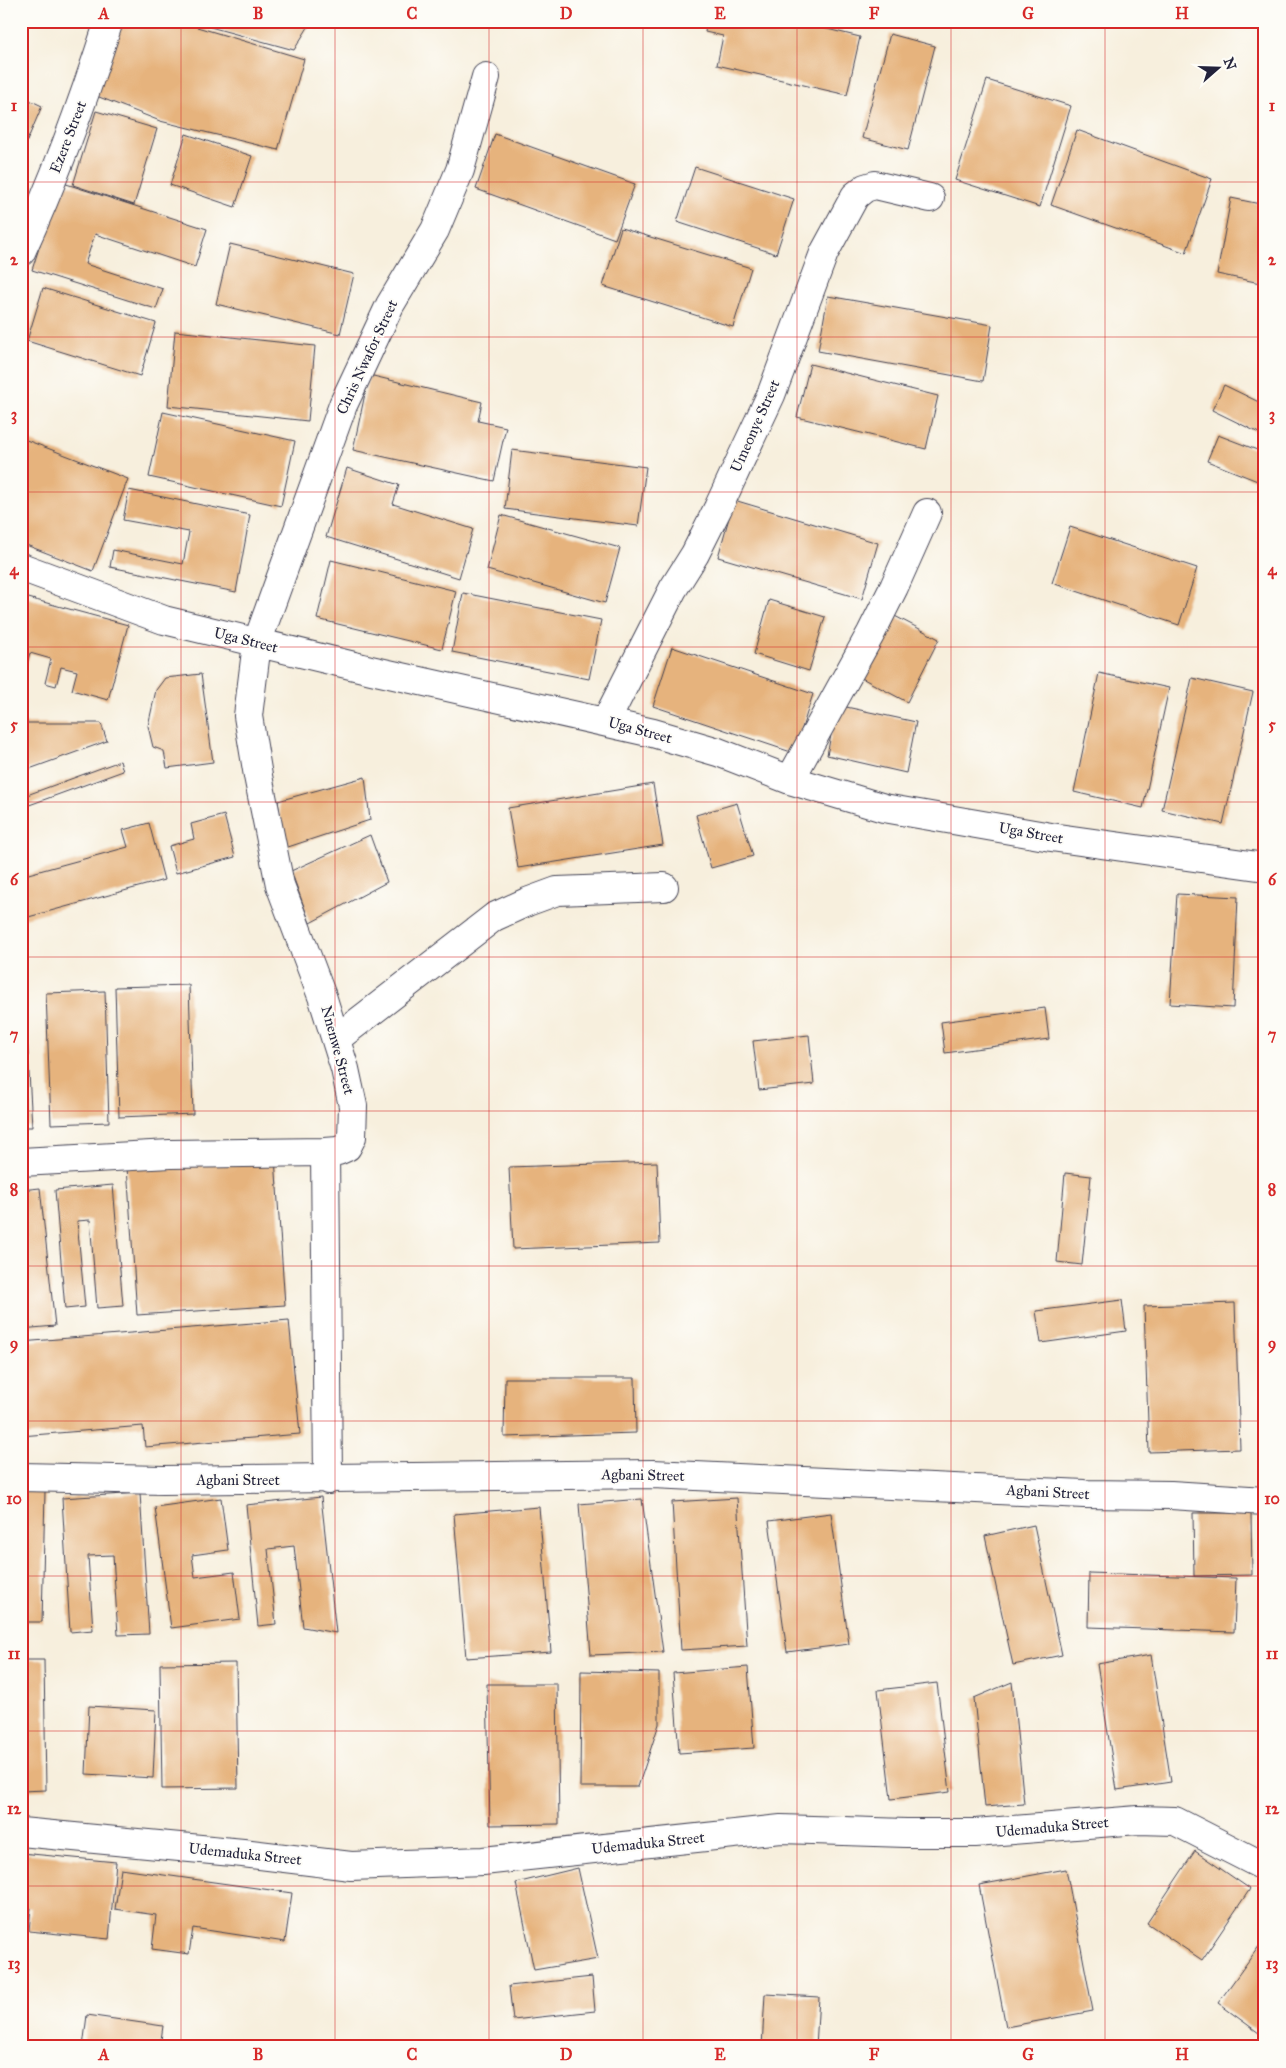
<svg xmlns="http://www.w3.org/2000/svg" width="1286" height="2068" viewBox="0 0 1286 2068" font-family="'IM FELL Great Primer',serif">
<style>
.building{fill:#e6b37d}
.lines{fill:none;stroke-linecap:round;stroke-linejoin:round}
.minor-casing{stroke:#424153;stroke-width:30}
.minor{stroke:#fff;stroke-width:28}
.grid{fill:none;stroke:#d62828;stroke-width:1;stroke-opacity:0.55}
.labels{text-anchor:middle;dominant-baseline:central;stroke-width:4;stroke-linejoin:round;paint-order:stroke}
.street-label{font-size:15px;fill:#22223b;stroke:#fdfcf7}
.neatline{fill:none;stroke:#d62828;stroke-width:2}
.grid-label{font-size:16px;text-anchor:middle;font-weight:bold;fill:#d62828}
</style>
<rect width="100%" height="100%" fill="#fdfcf7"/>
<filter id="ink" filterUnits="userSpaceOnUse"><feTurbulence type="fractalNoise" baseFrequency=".02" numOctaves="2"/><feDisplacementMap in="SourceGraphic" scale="10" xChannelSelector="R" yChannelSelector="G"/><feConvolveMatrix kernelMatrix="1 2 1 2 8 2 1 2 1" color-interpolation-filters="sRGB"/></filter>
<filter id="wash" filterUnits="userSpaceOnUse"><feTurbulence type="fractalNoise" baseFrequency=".0096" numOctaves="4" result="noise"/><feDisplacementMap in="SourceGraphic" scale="20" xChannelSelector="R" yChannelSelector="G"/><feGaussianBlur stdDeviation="1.12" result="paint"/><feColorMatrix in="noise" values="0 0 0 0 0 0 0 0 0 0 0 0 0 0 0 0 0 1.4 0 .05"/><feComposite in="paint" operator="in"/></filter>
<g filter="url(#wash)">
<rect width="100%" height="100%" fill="#f7efdd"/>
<g id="blocks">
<path class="building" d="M116 21H177L304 59 278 150 160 121 94 95Z
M300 21 310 24 294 50 192 22Z
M707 21H794L860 37 847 95 717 65 723 36 705 32Z
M890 34 935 46 908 150 862 138Z
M987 80 1071 106 1040 207 955 180Z
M21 96 42 106 21 155Z
M96 111 157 129 134 205 73 185Z
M1077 130 1212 179 1186 253 1051 205Z
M186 134 252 156 235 207 170 185Z
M495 134 635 184 615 239 476 189Z
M695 167 794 199 776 254 677 222Z
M60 182 207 229 195 267 95 234 85 264 163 289 156 309 32 270Z
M1231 198 1265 205V284L1217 274Z
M621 228 751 268 733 327 603 286Z
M230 244 354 274 340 334 216 304Z
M43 288 156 323 140 376 27 341Z
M828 296 992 325 983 381 818 351Z
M175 331 315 346 308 421 168 406Z
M810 364 938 396 926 449 797 417Z
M369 375 482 402 478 421 506 427 494 481 353 450Z
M1224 385 1265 405V436L1212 410Z
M163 412 295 441 281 506 149 477Z
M1218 435 1265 453V484L1207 461Z
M21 438 128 479 93 571 21 543Z
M512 450 646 467 638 526 505 509Z
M347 468 399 485 393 504 473 529 459 578 326 537Z
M129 490 250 515 236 592 110 567 113 550 183 564 189 532 123 520Z
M734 500 878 543 862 599 718 557Z
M501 515 620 548 605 603 487 570Z
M1070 527 1197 568 1179 625 1052 583Z
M331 560 456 591 442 649 317 619Z
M463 593 601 620 589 679 452 652Z
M21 596 128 625 108 700 72 690 77 671 61 667 56 686 45 683 51 659 30 653 24 673 21 672Z
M769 600 825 617 809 671 754 654Z
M889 613 939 639 907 702 856 675Z
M672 647 813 694 794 753 653 706Z
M1099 673 1169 688 1143 808 1074 792Z
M201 674 213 762 167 768 164 751 153 747 148 726 156 690 165 678Z
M1192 678 1253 692 1223 824 1162 810Z
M837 705 916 722 906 773 827 755Z
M21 723H101L107 741 21 772Z
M120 761 123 771 21 808V779L27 795Z
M365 777 370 820 285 848 278 801Z
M653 784 663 845 518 868 508 808Z
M737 803 753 856 711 868 696 815Z
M224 815 235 857 176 873 169 846 194 839 191 824Z
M149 823 164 880 21 919V876L128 847 123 830Z
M370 835 387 882 310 923 291 871Z
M1177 894 1238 897 1233 1008 1170 1004Z
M189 985 193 1114 119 1117 115 987Z
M105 991 109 1122 51 1124 46 993Z
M25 999 32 1127H21V1000Z
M1045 1008 1049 1039 945 1053 941 1022Z
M809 1035 814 1084 759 1090 753 1041Z
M275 1158 285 1305 137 1315 127 1167Z
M657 1162 660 1243 513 1249 509 1167Z
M1065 1173 1091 1176 1082 1265 1057 1262Z
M113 1185 123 1306 97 1308 90 1220 77 1221 85 1307 65 1309 55 1190Z
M40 1188 55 1326 21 1329V1190Z
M1122 1300 1126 1331 1041 1343 1036 1311Z
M1235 1303 1240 1449 1149 1452 1144 1306Z
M289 1320 300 1434 145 1447 143 1426 21 1436V1380H24L21 1342Z
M505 1378H635L636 1433 504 1437Z
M21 1490 45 1491 42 1622H21Z
M140 1493 149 1634 118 1635 113 1555 88 1556 93 1630 70 1632 62 1498Z
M321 1497 336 1633 303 1627 294 1546 268 1549 276 1624 258 1626 246 1505Z
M221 1498 228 1550 192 1555 195 1577 234 1572 240 1619 171 1628 155 1507Z
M737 1498 747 1646 681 1650 672 1502Z
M642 1499 663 1652 591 1655 579 1504Z
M539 1507 551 1652 466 1658 454 1514Z
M831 1513 849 1644 787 1652 769 1521Z
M1193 1513H1251L1252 1575 1194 1576Z
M1034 1525 1062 1655 1013 1665 985 1536Z
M1089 1573 1236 1578 1234 1632 1088 1627Z
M1151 1655 1171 1782 1117 1790 1097 1664Z
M21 1660H44L46 1790 21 1791Z
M236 1663 238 1788 162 1789 160 1664Z
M748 1667 754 1748 679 1753 673 1673Z
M581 1671 659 1673V1724L638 1787H580Z
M1012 1682 1024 1804 985 1807 974 1698Z
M937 1683 950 1792 891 1799 878 1690Z
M487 1684H557L559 1824 490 1825Z
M89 1706 156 1710 153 1778 86 1774Z
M1195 1851 1250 1889 1202 1960 1147 1923Z
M21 1853 116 1862 109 1939 29 1931 31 1908 21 1907Z
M578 1868 598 1959 534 1970 516 1883Z
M121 1869 292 1893 285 1942 193 1928 189 1954 152 1949 156 1915 115 1909Z
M1066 1869 1093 2011 1006 2027 979 1885Z
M1265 1938V2033L1263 2036 1218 2003Z
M592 1977 595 2011 513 2020 509 1986Z
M765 1994 819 1997 816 2047H762Z
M87 2015 163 2026 160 2047H83Z
M936 2044V2047H849L848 2045Z"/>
</g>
</g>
<g filter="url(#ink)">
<use href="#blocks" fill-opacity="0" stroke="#424153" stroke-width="1"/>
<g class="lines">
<g class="minor-casing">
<path id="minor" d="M21 252C56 177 84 99 109 21
M21 567 164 620 371 670 653 733 718 752 790 780 884 808 1051 837 1265 867
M606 721 673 589 695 554 718 508 771 395 824 253 855 196 865 188 875 185 930 198
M790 780 871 633 894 587 927 513
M336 1039 494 917 527 902 557 891 664 887
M21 1162 170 1154 325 1152
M21 1477 163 1480 653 1474 1084 1494 1171 1495 1265 1501
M328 1480 325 1152 338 1151 347 1147 352 1137 353 1106 345 1069 323 999 280 885 258 776 248 716 257 643 343 405 390 305 435 230 460 170 486 77
M21 1832 243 1853 351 1866 483 1861 781 1829 906 1833H975L1138 1820 1175 1821 1265 1867"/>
</g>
<use href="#minor" class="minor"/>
</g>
</g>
<path class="grid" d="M181 21V2047M335 21V2047M489 21V2047M643 21V2047M797 21V2047M951 21V2047M1105 21V2047M21 182H1265M21 337H1265M21 492H1265M21 647H1265M21 802H1265M21 957H1265M21 1111H1265M21 1266H1265M21 1421H1265M21 1576H1265M21 1731H1265M21 1886H1265"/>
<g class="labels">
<g class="street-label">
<text transform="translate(68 137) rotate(-69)">Ezere Street</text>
<text transform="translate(367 357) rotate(-65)">Chris Nwafor Street</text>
<text transform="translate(755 426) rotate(-66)">Umeonye Street</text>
<text transform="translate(246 640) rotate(14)">Uga Street</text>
<text transform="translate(640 730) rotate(15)">Uga Street</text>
<text transform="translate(1031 833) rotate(10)">Uga Street</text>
<text transform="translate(338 1050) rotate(75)">Nnenwe Street</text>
<text transform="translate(643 1475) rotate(1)">Agbani Street</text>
<text x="238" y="1480">Agbani Street</text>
<text transform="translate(1048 1492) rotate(3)">Agbani Street</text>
<text transform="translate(1052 1827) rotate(-5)">Udemaduka Street</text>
<text transform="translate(648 1843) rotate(-6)">Udemaduka Street</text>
<text transform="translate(245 1854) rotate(6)">Udemaduka Street</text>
</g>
</g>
<rect width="1286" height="2068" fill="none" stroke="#fdfcf7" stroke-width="55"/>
<g transform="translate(1218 68) rotate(70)" stroke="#fdfcf7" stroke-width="4" paint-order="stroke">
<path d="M0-4L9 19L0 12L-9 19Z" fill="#22223b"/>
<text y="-8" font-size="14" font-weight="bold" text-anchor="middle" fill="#22223b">N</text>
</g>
<rect x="28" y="28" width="1230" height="2012" class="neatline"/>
<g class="grid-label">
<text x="104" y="19">A</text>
<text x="258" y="19">B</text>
<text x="412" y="19">C</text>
<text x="566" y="19">D</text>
<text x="720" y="19">E</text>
<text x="874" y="19">F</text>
<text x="1028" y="19">G</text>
<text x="1182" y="19">H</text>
<text x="14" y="111">1</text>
<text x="1272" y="111">1</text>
<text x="14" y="265">2</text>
<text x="1272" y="265">2</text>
<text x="14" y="420">3</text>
<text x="1272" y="420">3</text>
<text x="14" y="575">4</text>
<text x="1272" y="575">4</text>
<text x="14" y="730">5</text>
<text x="1272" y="730">5</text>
<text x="14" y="885">6</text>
<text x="1272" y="885">6</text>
<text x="14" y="1040">7</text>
<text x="1272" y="1040">7</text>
<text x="14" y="1195">8</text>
<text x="1272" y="1195">8</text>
<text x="14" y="1349">9</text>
<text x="1272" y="1349">9</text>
<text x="14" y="1504">10</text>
<text x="1272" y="1504">10</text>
<text x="14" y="1659">11</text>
<text x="1272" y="1659">11</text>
<text x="14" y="1814">12</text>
<text x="1272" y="1814">12</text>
<text x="14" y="1969">13</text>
<text x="1272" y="1969">13</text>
<text x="104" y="2060">A</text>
<text x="258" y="2060">B</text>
<text x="412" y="2060">C</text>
<text x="566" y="2060">D</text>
<text x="720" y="2060">E</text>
<text x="874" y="2060">F</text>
<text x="1028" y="2060">G</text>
<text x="1182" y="2060">H</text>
</g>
</svg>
